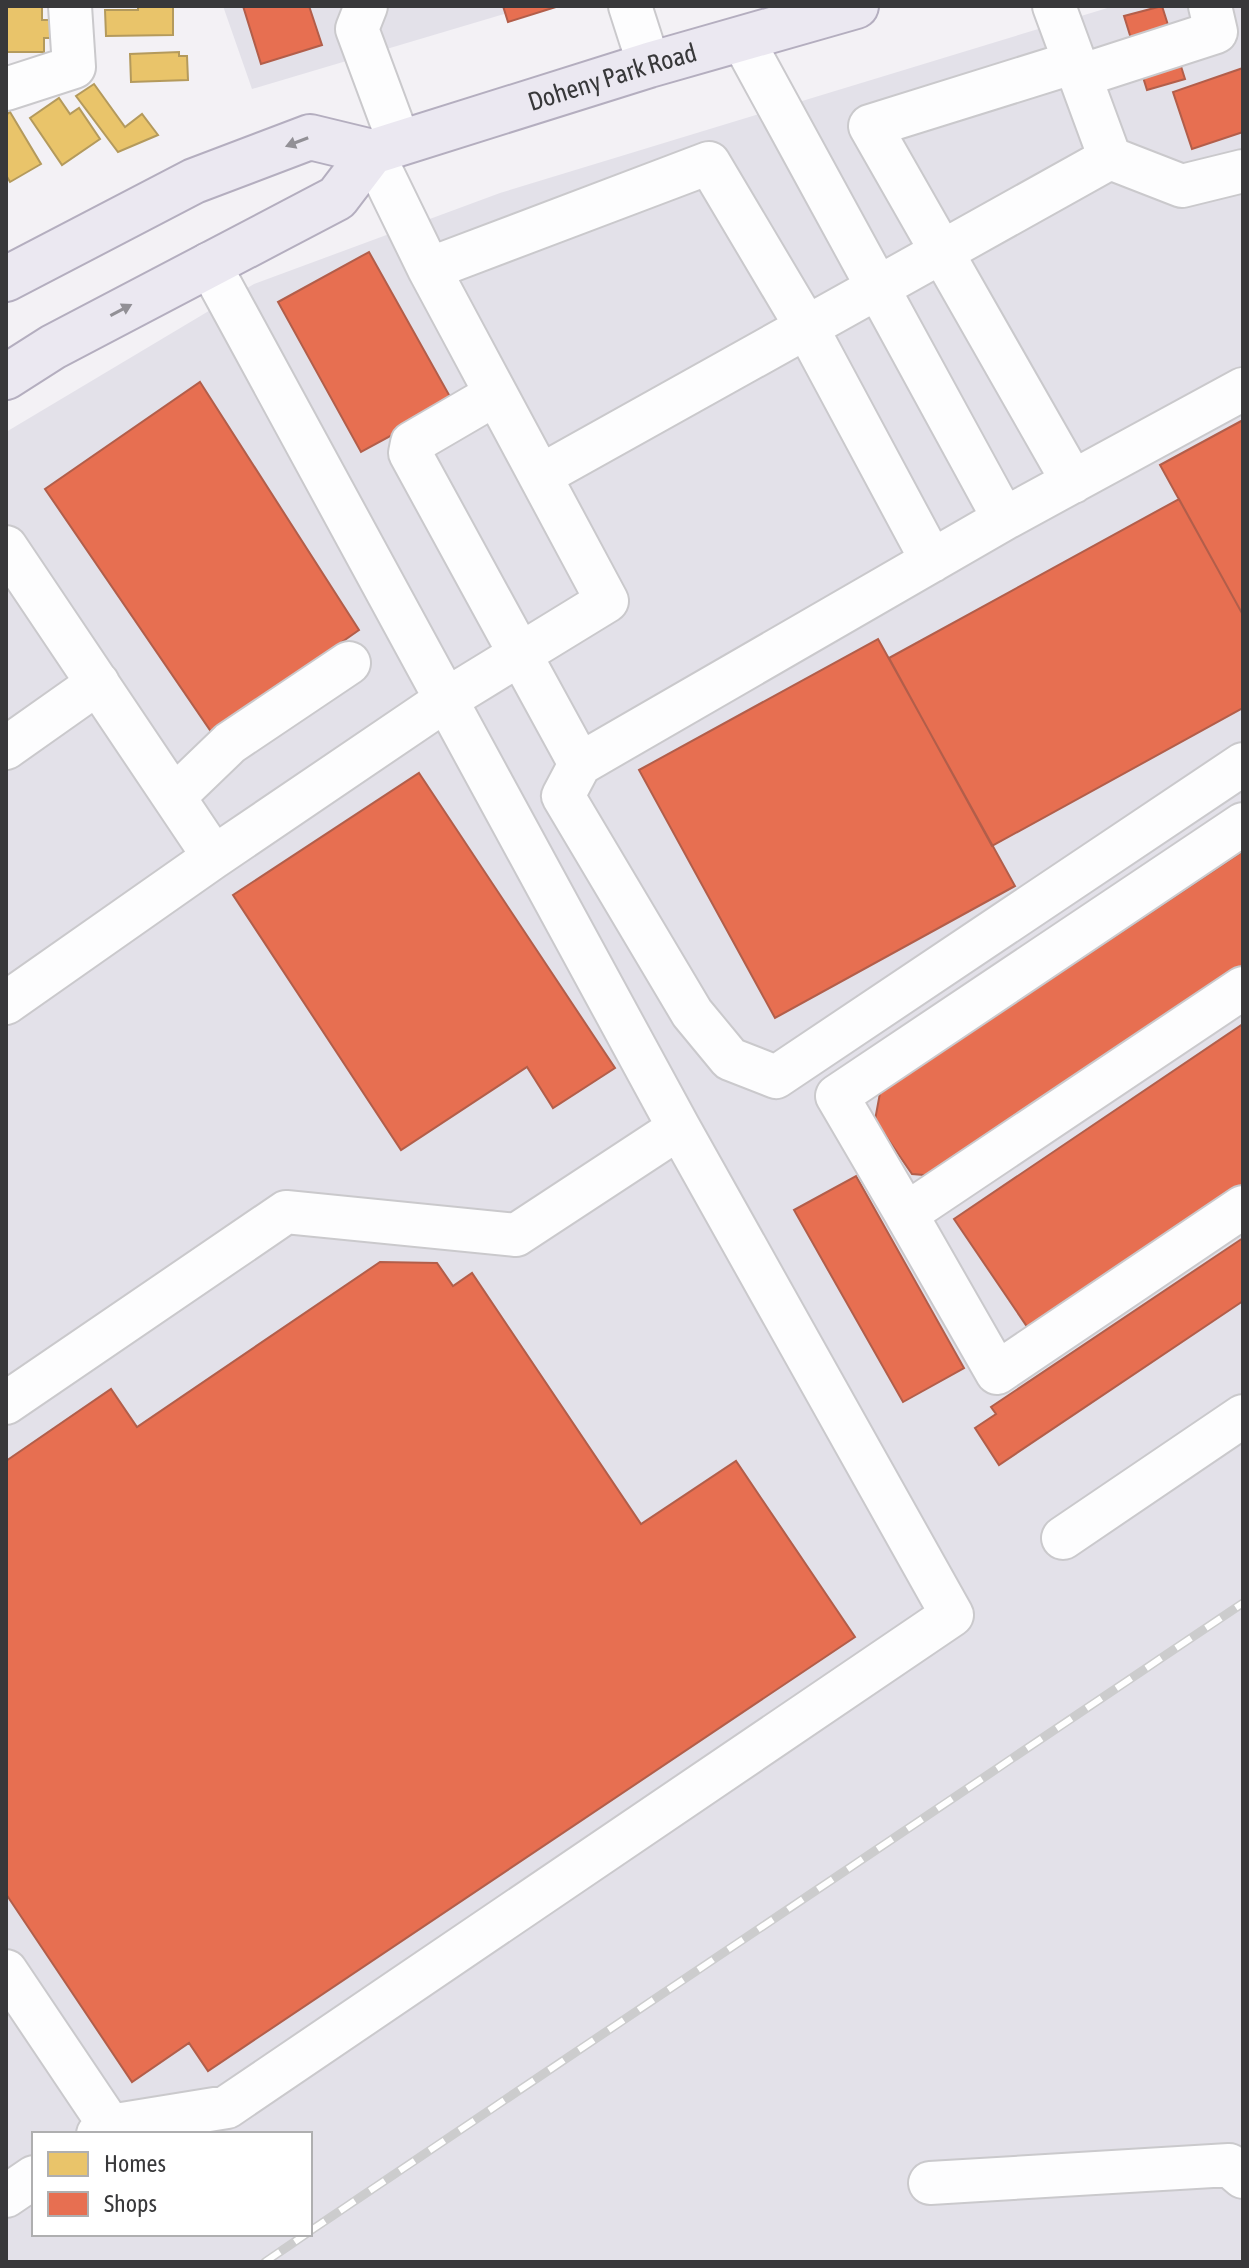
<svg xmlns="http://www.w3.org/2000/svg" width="1249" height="2268" viewBox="0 0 1249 2268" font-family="'Asap Condensed',sans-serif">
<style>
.built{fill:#e3e1e9;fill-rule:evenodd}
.homes{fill:#e9c46a;stroke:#b49a5c;stroke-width:2}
.shops{fill:#e76f51;stroke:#b25e4a;stroke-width:2}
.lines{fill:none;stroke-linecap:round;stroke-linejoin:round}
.minor-casing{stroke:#cac9cc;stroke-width:46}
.major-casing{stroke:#b4aebf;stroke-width:48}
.minor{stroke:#fdfdfe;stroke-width:42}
.major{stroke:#ebe8f1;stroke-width:44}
.rail-casing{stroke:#cccccd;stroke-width:9}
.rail{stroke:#fff;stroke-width:6;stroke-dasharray:18;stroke-linecap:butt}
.oneway{fill:#929096}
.labels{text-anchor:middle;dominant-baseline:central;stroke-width:8;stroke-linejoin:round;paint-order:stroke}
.street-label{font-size:26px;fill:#38383a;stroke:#fff}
</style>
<rect width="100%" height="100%" fill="#f3f1f5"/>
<path class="built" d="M223 6H531L252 89Z
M1114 6H1243V2262H6V432L254 284 500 193ZM34 2134H310V2234H34Z"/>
<path class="homes" d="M7 6H42V20H50V38H44V52H6Z
M138 6H173V35L106 36 105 10H138Z
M179 52V56H187L188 80 131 82 130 54Z
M94 84 125 127 142 114 158 135 118 152 76 96Z
M59 98 70 114 79 108 100 139 62 165 30 118Z
M10 112 41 164 10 182 6 175V115Z"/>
<path class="shops" d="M243 6H309L322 45 261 64Z
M503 6H559L508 22Z
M1162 6 1185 79 1147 90 1124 16Z
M1243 68V132L1192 149 1173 92Z
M369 252 453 402 361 452 278 302Z
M200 382 359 630 212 733 45 489Z
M1243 420V615L1160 465Z
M1179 499 1243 615V708L992 846 889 658Z
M878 639 1015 886 775 1018 639 770Z
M419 773 615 1068 553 1108 527 1067 401 1150 233 895Z
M1243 851V967L956 1159 936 1176 912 1174 875 1120 880 1093Z
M1243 1024V1188L1030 1331 954 1219Z
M856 1176 964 1368 903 1402 794 1210Z
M1243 1238V1301L999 1465 975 1428 996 1414 991 1407Z
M380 1262 437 1263 453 1286 472 1273 641 1524 736 1461 855 1637 208 2071 189 2043 132 2082 6 1894V1461L111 1389 137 1427Z"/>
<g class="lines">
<g class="minor-casing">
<path id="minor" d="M366 6 357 29 399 142
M630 6 649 65
M1054 6 1110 158
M742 39 1004 519 1243 389
M1080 76 1216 32 1210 6
M6 89 74 67 70 6
M429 269 709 163 807 328 932 561
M496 394 412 443 410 453 580 764 1004 519
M540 476 1110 158 1182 186 1243 171
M1073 482 870 126 1075 62
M6 547 214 857 447 699 607 601 429 269 372 152
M6 748 98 683
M580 764 563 796 692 1013 730 1059 776 1077 1243 764
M174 797 230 743 349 663
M1243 988 906 1214 997 1373 1243 1207
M6 1003 214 857
M906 1214 837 1096 1243 824
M6 1403 286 1212 516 1235 679 1128 209 264
M1063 1538 1243 1416
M6 1971 110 2126
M98 2134 110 2126 227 2107 952 1615 679 1128
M930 2183 1229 2165 1243 2177
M6 2196 34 2177"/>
</g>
<g class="major-casing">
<g id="major">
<path d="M6 279 194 181 310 137 372 152"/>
<path id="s1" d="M6 377 53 347 337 198 372 152 649 65 856 6"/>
</g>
</g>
<use href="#minor" class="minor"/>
<use href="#major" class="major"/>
<g class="rail-casing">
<path id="rail" d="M310 2231 1243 1603
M265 2262 306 2234"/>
</g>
<use href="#rail" class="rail"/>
</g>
<defs><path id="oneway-solid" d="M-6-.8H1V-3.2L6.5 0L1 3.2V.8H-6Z" transform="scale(2)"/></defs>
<g class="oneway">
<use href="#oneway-solid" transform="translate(297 142) rotate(159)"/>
<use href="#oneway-solid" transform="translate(121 310) rotate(-28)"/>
</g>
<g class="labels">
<g class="street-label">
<text stroke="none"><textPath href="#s1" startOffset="686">Doheny Park Road</textPath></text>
</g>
</g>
<rect width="1249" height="2268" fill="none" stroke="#38383a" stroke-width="16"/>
<rect x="32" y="2132" width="280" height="104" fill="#ffffff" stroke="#afafb0" stroke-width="2"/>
<rect x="48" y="2152" width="40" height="24" fill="#e9c46a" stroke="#afafb0" stroke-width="2"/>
<text x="104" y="2172" font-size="24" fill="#38383a">Homes</text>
<rect x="48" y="2192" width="40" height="24" fill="#e76f51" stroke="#afafb0" stroke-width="2"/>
<text x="104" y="2212" font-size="24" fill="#38383a">Shops</text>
</svg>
